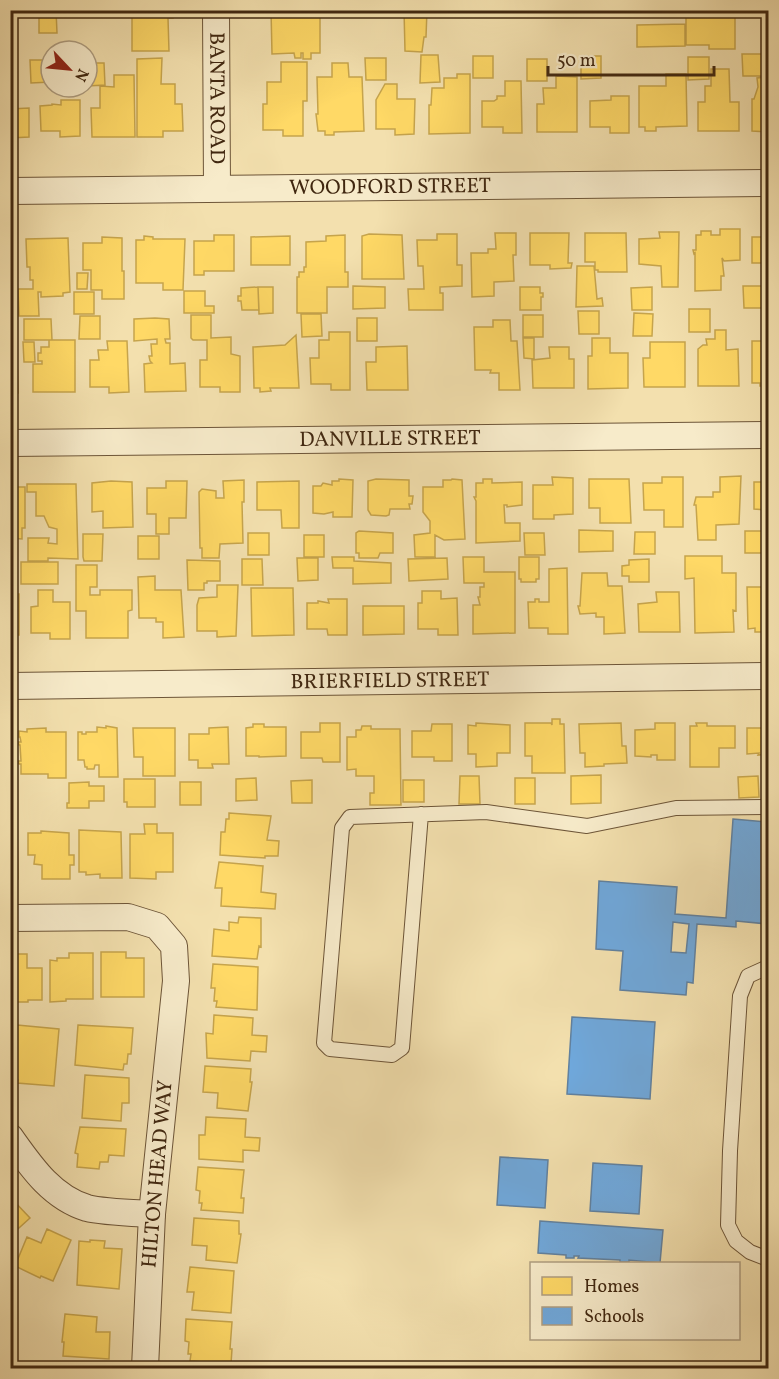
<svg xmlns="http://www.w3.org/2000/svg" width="779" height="1379" viewBox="0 0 779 1379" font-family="Vollkorn,serif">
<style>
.homes{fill:#ffd966;stroke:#c6a44c;stroke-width:1.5}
.schools{fill:#6fa8dc;stroke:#61819f;stroke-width:1.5;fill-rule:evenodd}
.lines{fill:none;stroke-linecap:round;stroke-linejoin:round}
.lane-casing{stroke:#6d5538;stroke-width:16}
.street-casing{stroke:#6d5538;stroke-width:28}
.lane{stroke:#f7ebca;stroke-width:14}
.street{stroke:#f7ebca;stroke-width:26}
.labels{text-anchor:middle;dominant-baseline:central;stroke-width:6;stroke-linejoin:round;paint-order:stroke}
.street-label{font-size:21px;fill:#402710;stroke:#f7ebca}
</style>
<rect width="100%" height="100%" fill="#f3e0ae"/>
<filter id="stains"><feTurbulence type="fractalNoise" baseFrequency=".00333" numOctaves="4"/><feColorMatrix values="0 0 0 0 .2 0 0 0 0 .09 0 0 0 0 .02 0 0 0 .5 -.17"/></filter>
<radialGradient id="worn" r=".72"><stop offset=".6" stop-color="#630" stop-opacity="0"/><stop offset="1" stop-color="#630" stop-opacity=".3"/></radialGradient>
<path class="homes" d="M39 10H56L57 33H39Z
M132 10H173V18H168L169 51H132Z
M271 10H318V16H320V53H311V59H303V53H301V58H295L294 53 272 54Z
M404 10H427L426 37H424L422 52 405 51Z
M686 10H735V49H709V45H686Z
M685 24V46L637 47V25Z
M742 54H763V76H743Z
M421 55H438L440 82 420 83Z
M473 56H493V78H473Z
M581 56H601V78L581 79Z
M688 57H709V79L688 80Z
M162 58 161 84H175V104H182L183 131H163V137H137V59Z
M365 58H386V80H366Z
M527 59H547V81H527Z
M30 60H51V82L31 83Z
M281 62H307V101H303V136H283V130H263V104H267V82H281Z
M87 63H104L105 85 87 86Z
M332 63H348L349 77H362L364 131 334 132V135H325V131H318L316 114H318L317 77H332Z
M711 69H729L730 102H739V131H698V102H705V86H711Z
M457 74H470V133L429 134V105H431L432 88H444V78H457Z
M666 74H686L687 126 656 127V131H645V127H639V86H666Z
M114 75H134L135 137H92L91 108H100V86L114 87Z
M556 76 577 77V132H537V104H544L543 88H556Z
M765 77H768V132L752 131V99H754L758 87 757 78Z
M505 81H521L522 133H503V127H482V101H494L497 99V96H505Z
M385 84H397V99H415L414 134 395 135V129H376V100Z
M611 96H629V133H610V127H590V101L611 100Z
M61 100H80V136L60 137V131H41L40 106 52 105V104L61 105Z
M29 108V137L10 138V109Z
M720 229H740V260L724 261 722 258 724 276H721V290L695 291V253L694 254 693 250H696V235H701V231H711V235H720Z
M659 232H679L678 287H662L661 266 639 264V239L660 238Z
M495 233H516V255H513L514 281 494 282V296L472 297 471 253H488V249H496Z
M530 233H569L568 263H572L571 268 550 269V265H530Z
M585 233H626L627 272H598V270H595V262H585Z
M369 234 402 235 404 279H362V236Z
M437 234H457V265H462V286L440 287V293H443V310H409L408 289H424L423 266H418L417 240H437Z
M214 235H234V271H204V275H194V241H214Z
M345 235V272H348V287H327V313H297V277H299V272H304V267H306V242L326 241V236Z
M144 236 153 237V239H185L183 290H163V283H136V240H144Z
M290 236V265H251V237Z
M102 237 122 238V271H124V299H102V290H91V270H83V243H102Z
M752 237H768V263H752Z
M68 238 70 292 63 293V296L41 297V292H38L39 316H19L18 289H33V280H30V267H27L26 239Z
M577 266H594L597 299 602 298 603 306 576 307Z
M77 273H88L87 289H77Z
M353 286 385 287V308L353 309Z
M743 286H763L764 308H744Z
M258 287H273V313L259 314Z
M258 287 259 310H242L241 301H238V296H241V288Z
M520 287H540V293H543V297H541V310H520Z
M652 287V310H632L631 288Z
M184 291H205V306H214V313H184Z
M74 292H94V314H74Z
M689 309H710V332H689Z
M578 311H599V334H579Z
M634 313 653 314 652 336H633Z
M301 314H321L322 336 302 337Z
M191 315H211V338L231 337V354L240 356V392H220V387H200V360H207V340H193L191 338Z
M523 315H543V337H523Z
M80 316H100V339H79Z
M155 318 169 319 170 339H165L166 343H170V364L185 363 186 391 145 392 144 364 152 363 150 361 149 356H152L151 344H157V339L134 341V319Z
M357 318H377V341H357Z
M24 319H51L52 340H24Z
M493 320H510L511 341H517L520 390H499V373H490L491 370H475L474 327H493Z
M715 330H726V350L738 349 739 386H698V349L703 345H707L706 339H715Z
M329 332H350V390H331V384H311L310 358H319V340H329Z
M296 335 299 388H270L271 391 260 392V388H254L253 347 285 345Z
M523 338H534V359L524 358Z
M592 338H610V353H628V388L588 389V356H592Z
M49 340H75V392H33V364H42V361H38V353H41V347H49Z
M107 341H127L129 392 109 393V387H90V360H99L98 350H108Z
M752 341H768V386H760V383H752Z
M23 342H34L35 362H24Z
M650 342H685V387H644L643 358H650Z
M407 346 408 390H367L366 362H376V347Z
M549 347H569V359H574V388H533L532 360 550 358Z
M10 357H17L18 393 10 394Z
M741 476 739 524 716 525V540H698L696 505H694L696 497H713V492H720V477Z
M552 477 573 478V514L554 515V519H533V485H553Z
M662 477H683V527H664V510H644L643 483H662Z
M339 479 353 480 352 517H333V512L324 514 313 513V486H321L323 483 332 485V481H339Z
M376 479 409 480V496H413L412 504H409L410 509H390L389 515 386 516 371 515 368 510V481Z
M452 479 462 480 465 539 444 540 435 535V557H415L414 535 430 533V521L423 512V487H443V480H451Z
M483 479H492V483L522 482V505L507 507V505H504L505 523H520V541L476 543V501L474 497H476V483H483Z
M589 479H629L631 523H600V508H589Z
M244 480V502H242L243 543 220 544 219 558H202V548H200L199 492 202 489 216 491V498H224L223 481Z
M111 481 132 482 133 527 103 528V511L92 512V483Z
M166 481H187L186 518H169V534H156V514H147V488H166Z
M299 481V528H282L281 510H257V482Z
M754 482H768V510L754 509Z
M27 484H76L78 559 48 558V561H28V538H49L48 543 57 544V529L49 527 44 516H36V492H27Z
M10 487H25V528H22V539L10 538Z
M579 530 613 531V551L579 552Z
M359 531 393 533V553H380L378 558H359V553H356V533Z
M745 531H765V553H745Z
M635 532H655V554H634Z
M248 533H269V555H248Z
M524 533H544L545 555H525Z
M83 534H103L102 561H84L83 557Z
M304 535H324V557H304Z
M138 536H159V559H138Z
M685 556H722V573H736V611L733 610 734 632 695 633 694 578 685 579Z
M332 557H354V561L391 563V583L353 584V568H333Z
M463 557H484V572H515V633L473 634V605H480L478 597H480V587H484V583H464Z
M519 557H539V579H536V582H521V579H519Z
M297 558H318V580L298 581Z
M447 558 448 579 409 581 408 559Z
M242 559H262L263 585H242Z
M649 559V582H629V576H622V566L629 565V560Z
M187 560 220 561V581H207V583H204V590H188Z
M21 562H58V584H21Z
M76 565H97V587H90V595H100V590H132V610L128 611V638H86V611H76Z
M567 568 568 634H548V628H529L528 602H535V599H539V602H549V569Z
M582 573H607L608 586H622L625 633 604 634V617H596V613L580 614 578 606H580Z
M155 576V590H181L184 637 163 638V622H156V618H139L138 577Z
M217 585H238L236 636 217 637V631H197V605L199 598 217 597Z
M747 587H768V629H764V632H755V628L748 629Z
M251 588H293L294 635 252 636Z
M38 590H53V602H70V639H50V633H31V607L38 606Z
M422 591H441V599L457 598 458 635H438V629H418V603H422Z
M656 592H679L680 632H639L638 604 657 602Z
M10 594H19V635H10Z
M328 599H347V635H328L327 629H307V603H318V601L329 603Z
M363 606H404V634L363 635Z
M552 719H560V724H564L565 773H532V756H525V723H551L552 725Z
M767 721H768V754L758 755 759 753 747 754V728H767Z
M320 723H340V762H323L322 758H301V732H320Z
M476 723 510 725V753H497V766L476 767V754H468V725L476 726Z
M621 723 622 746H626L627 763 604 764V766L585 767V753H580L579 724Z
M655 723H675V760H657V755H651V757L635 756V730L655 729Z
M696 723H707V726H735V748H719V767H690V726H697Z
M253 724H264V727H286V756L259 757V756H246V728L253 727Z
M432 724H452V761H434V757H412V731H431Z
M106 726 117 728 118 777H99V765H95L94 769H87V767H85L84 760H78V732H82V734H86V732H97V727L106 728Z
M362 726H371V729H400L401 805H370V793H374V776H356V769L347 770V737H356V730H361Z
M228 727 229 764H212L213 768H198V760H189V734H209V728Z
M46 728V732H66V778H48V774H21V764H19L18 761H21L20 745H19L18 742H21L20 737H19V731L27 732V729Z
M133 728H175V776H143V757H134Z
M601 775V803L571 804V776Z
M460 776H479L480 804H459Z
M758 776 759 797 739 798 738 777Z
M256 778 257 800 236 801V779Z
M515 778H535V804H515Z
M124 779H155V807H127V802H124Z
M312 780V803H292L291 781Z
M403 780H424V802H403Z
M89 782V786H104V801H89V808H67V803H69V783Z
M180 782H201V805H180Z
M229 813 271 816 267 840 279 841 278 856H265V858L220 855 221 832H225L226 819H229Z
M144 824H157V833H173V872H156V879L130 878V834H145Z
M79 830 121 832 122 878H100V874L86 875V872H79Z
M41 831 69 833V855H74V865H70V879H42V865L34 864 35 855H28V833H41Z
M10 833H17L18 879H10Z
M219 862 263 866 261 892 276 894 275 909 221 906 222 888H215Z
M239 917 261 918V947L259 946 257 959 212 956 214 929 229 931V922L238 923Z
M101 952H126V958H144V997H101Z
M69 953H93V999H66V1001L50 1002V960L57 961V958H69Z
M10 954H27V968H42V1000H28V1002H14V1000H10Z
M213 964 258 967 257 1010 216 1007 217 1001H214L215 988H211Z
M214 1015 253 1018 252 1035 267 1036 266 1052 251 1051 250 1061 207 1058 206 1033 213 1034Z
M17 1025 59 1029 54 1086 17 1083 18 1080 11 1079Z
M78 1025 133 1028 131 1054H128L127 1064H124L123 1070 75 1065Z
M205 1066 251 1069 250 1082H252L248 1111 217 1108 218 1093 203 1092Z
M85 1075 129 1078V1103H122L121 1121 82 1118Z
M206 1117 246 1119 245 1137 260 1138 259 1151 243 1150V1162L199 1159V1135H205Z
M80 1127 126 1129 124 1156 109 1155 108 1162H100L99 1169 77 1167 78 1154 75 1153Z
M198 1167 244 1170 241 1198H244L243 1213 201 1210 202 1203H199L200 1191 196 1190Z
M12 1199 30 1218 10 1236V1200Z
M194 1218 239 1221V1234H241L237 1263 206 1260 207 1246 192 1245Z
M47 1229 71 1240 53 1281 41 1276 40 1278 15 1266 27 1237 41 1243Z
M90 1240 105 1241 104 1248 122 1249 119 1289 77 1285 79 1241 90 1242Z
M190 1267 234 1271 231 1313 192 1310 194 1292H187Z
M65 1314 97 1317 96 1332H110L109 1359 63 1356 64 1342H62Z
M186 1319 232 1322 230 1349H232L231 1364 190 1361 191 1354H188L189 1342 185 1341Z
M64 1364 106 1367V1368H63Z"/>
<path class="schools" d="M733 819 768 822V924L736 921V927L697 924 693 983 687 982 686 995 620 990 623 951 596 949 599 881 677 887 675 914 726 918ZM673 922 689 924 686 953 671 952Z
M572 1017 655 1022 650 1099 567 1094Z
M500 1157 548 1160 545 1208 497 1205Z
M593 1163 642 1166 639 1214 590 1211Z
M540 1221 663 1230 660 1263 629 1260V1262H620V1260L578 1258 579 1256H574V1258H566V1255L538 1253Z"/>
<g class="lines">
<g class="lane-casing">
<path id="lane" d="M421 814 402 1048 392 1055 330 1049 324 1043 342 828 350 817 486 812 587 826 676 808 768 807
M768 967 748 976 740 996 730 1151 728 1225 736 1241 750 1252 768 1259"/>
</g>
<g class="street-casing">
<g id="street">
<path id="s1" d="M216 10 217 188"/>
<path id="s2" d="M10 191 768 183"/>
<path id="s3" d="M10 443 768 435"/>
<path id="s4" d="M10 686 768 676"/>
<path d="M10 918 128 917 157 926 174 946 176 981 152 1214 145 1368"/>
<path d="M10 1137C30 1165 51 1197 87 1208 102 1212 134 1213 152 1214"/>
</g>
</g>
<use href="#lane" class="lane"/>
<use href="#street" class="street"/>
</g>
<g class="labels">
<g class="street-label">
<text stroke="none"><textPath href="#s1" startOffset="88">BANTA ROAD</textPath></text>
<text stroke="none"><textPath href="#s2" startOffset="380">WOODFORD STREET</textPath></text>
<text stroke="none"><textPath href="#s3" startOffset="380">DANVILLE STREET</textPath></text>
<text stroke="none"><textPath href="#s4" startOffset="380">BRIERFIELD STREET</textPath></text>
<text transform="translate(158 1174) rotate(-85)">HILTON HEAD WAY</text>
</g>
</g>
<rect width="779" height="1379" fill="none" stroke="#f3e0ae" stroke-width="36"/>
<rect x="12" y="12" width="755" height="1355" fill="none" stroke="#402710" stroke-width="3"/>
<rect x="18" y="18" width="743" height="1343" fill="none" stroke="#402710" stroke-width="1.5"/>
<rect x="530" y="1262" width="210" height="78" fill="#f7ebca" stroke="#ae9d80" stroke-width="1.5"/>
<rect x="542" y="1277" width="30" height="18" fill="#ffd966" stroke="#ae9d80" stroke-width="1.5"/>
<text x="584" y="1292" font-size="18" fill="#402710">Homes</text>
<rect x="542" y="1307" width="30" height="18" fill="#6fa8dc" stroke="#ae9d80" stroke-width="1.5"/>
<text x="584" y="1322" font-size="18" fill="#402710">Schools</text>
<g transform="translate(69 69) rotate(116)"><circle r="28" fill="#f7ebca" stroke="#ae9d80" stroke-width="1.5"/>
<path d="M0-4.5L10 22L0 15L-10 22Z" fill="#8f2418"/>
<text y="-9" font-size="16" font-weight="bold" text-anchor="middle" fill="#402710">N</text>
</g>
<path d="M548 66v9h166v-9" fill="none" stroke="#402710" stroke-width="3"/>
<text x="557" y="66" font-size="18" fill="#402710" stroke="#f7ebca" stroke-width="4.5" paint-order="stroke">50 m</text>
<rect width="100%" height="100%" filter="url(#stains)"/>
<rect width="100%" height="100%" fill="url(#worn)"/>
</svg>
